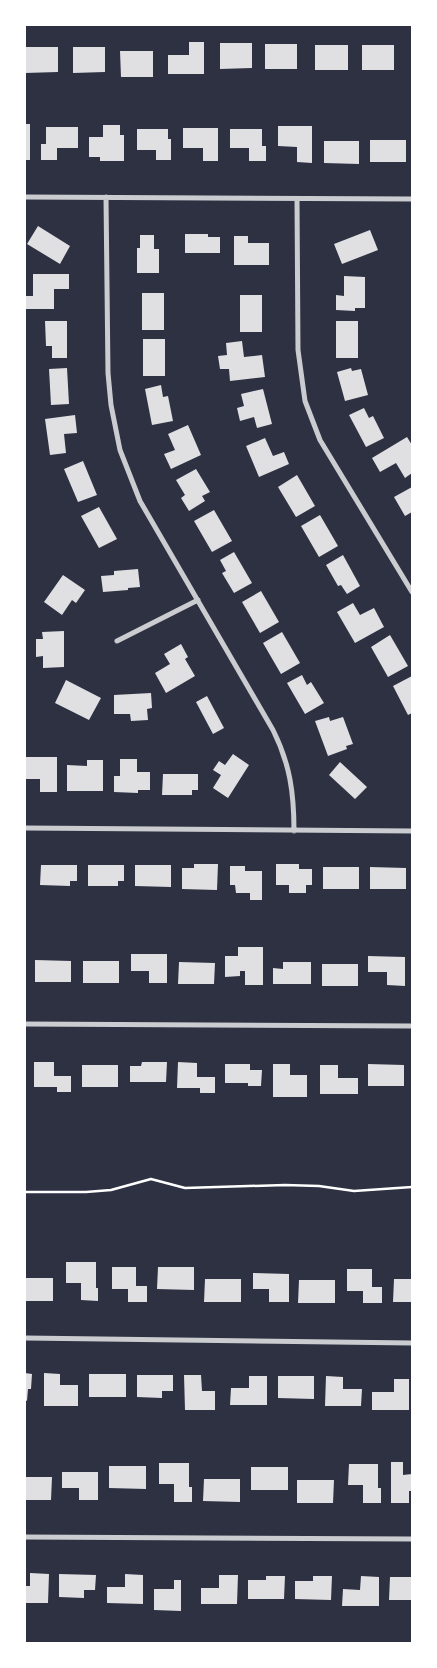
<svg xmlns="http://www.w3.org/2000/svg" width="437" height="1668" viewBox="0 0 437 1668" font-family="'Public Sans',sans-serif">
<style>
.building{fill:#e0e0e3}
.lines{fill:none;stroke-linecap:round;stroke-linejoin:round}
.path{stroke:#fff;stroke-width:2.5}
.minor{stroke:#caccd0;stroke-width:5}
</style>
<rect width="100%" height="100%" fill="#2d3142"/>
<path class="building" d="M189 42H204V74H168V55H189Z
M220 43H252V68L220 69Z
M265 44H297V69H265Z
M315 45H348V70H315Z
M362 45H394V70H362Z
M25 47H58V72L25 73Z
M73 47H105V72L73 73Z
M120 51H153V77H121Z
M25 124H30V160H25Z
M103 125H120V135H124V161H100V157H89V137H103Z
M278 126H312V163L297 162V147L278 146Z
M46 127H78V148H57V160H41V144H46Z
M183 128H218V161H203V148H183Z
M137 129H168V139H171V160H156V150H137Z
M230 129H262V146H266V161H249V148H230Z
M370 140H406V162H370Z
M324 141H359V164L324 163Z
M38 226 70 246 60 264 27 244Z
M370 230 378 250 342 264 334 244Z
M185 234H208V237H220V253H185Z
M140 235H154V249H159V273H137V248H140Z
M234 236H248V243H269V265H234Z
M33 274H69V289H54V309H25V296H33Z
M344 276 365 277V308H355V311L336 310V295L344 296Z
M142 293H164V330H142Z
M240 295H262V332H240Z
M45 321H67V358H52V346H46Z
M336 321H358V358H336Z
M143 339H165V376H143Z
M242 341 244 357 262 355 265 377 230 381 229 369H220L218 356 227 355 226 343Z
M67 368 69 404 51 405 49 369Z
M351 368 352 371 361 369 368 395 345 401 337 372Z
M161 385 163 397 168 396 173 421 152 425 145 389Z
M263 389 272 424 257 428 254 417 240 421 237 408 244 406 241 394Z
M364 408 369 418 373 416 384 438 366 447 349 415Z
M75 415 77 433 64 434 66 453 50 455 45 419Z
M188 425 201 455 171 469 164 454 175 450 168 434Z
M407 437 412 445V473L405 478 396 463 380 472 372 458Z
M265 438 273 456 284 452 289 464 259 477 246 446Z
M83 461 97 495 78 502 64 469Z
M196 469 210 492 202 496 205 501 189 511 181 498 185 495 176 480Z
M297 475 315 506 296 517 278 487Z
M412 487V512L405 516 394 497Z
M99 507 117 539 99 548 81 516Z
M214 510 232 541 212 552 194 521Z
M320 515 338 546 319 557 301 526Z
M234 552 252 583 234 593 222 573 226 571 220 560Z
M343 555 360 586 347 594 341 585 338 586 326 565Z
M138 569 140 587 128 588V590L103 592 101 576 114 575V571Z
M63 575 85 590 76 603 72 600 62 615 44 602Z
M261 591 279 622 260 633 242 602Z
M353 603 360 615 374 608 384 627 355 643 337 612Z
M64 631V667L43 668V656L36 657V639H43L42 632Z
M282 632 300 663 281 674 263 643Z
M390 635 408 666 388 677 371 647Z
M181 644 188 657 185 659 195 676 166 693 155 673 170 664 164 654Z
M302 675 307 685 311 682 324 703 305 714 287 683Z
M412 676V713L408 715 393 686Z
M66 680 101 698 89 720 55 703Z
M151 693 152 708 147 709 148 720 131 721 130 714H114V695Z
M207 696 224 728 213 734 196 702Z
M329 717 330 721 343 717 353 744 346 746 347 749 328 756 315 721Z
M233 754 249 765 228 798 213 788 221 775 213 770 219 761 225 765Z
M25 757H57V792H40V779H25Z
M120 759H137V772H150V790H138V793L114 792V776H120Z
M87 760H103V791H67V765L87 766Z
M340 762 367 787 355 799 329 775Z
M163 774H198V790H192V795H162Z
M194 864H218L217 890 182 889V868H194Z
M276 864H299V869H312V885H306V893H289V885H276Z
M41 865H77V881H70V886L40 885Z
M88 865H124V881H118V886H88Z
M135 865H171V887L135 886Z
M230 866H245V871H262V900H250V893H236L235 885H230Z
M323 867H359V889H323Z
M370 867 406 868V889H370Z
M238 947H263V985H245V971H240V976L225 977V956H238Z
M131 954H167V983H149V971H131Z
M368 956 405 957V986L387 985V972H368Z
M35 960 71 961V982H35Z
M83 961H119V983H83Z
M179 962 215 963 214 984H178Z
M283 962H311V984H273V968L283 969Z
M322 964H358V986H322Z
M34 1062H54V1076H71V1092H57V1087H34Z
M142 1062H167L166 1082H130V1066H141Z
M178 1062 197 1063V1077H215V1093H200V1088H177Z
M225 1064H250V1070H262L261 1086H248V1083H225Z
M273 1064H290V1075H307V1097H273Z
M368 1064 404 1065V1086H368Z
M82 1065H118V1087H82Z
M320 1065H338V1078H358V1094H320Z
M66 1262H96V1288H98V1301L81 1300V1283H66Z
M112 1267H136V1286H147V1302H128V1289H112Z
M158 1267H194V1290L157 1289Z
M347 1269H372V1287H382V1303H363V1291H347Z
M253 1273 289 1274V1302H269V1289H253Z
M25 1278H53V1301H25Z
M205 1279H241V1302H204Z
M394 1279H412V1302H393Z
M299 1280H335V1303H298Z
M25 1373 32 1374 31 1389H28L27 1401 25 1400Z
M44 1373 60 1374V1385H78V1406H44Z
M89 1374H126V1397H89Z
M137 1375H173V1391H162V1398L137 1397Z
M184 1375H201L202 1391H215V1410H185Z
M249 1376H267V1405H230L231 1388H249Z
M278 1376H314V1399L278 1398Z
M326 1376 343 1377V1389H362L361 1406H325Z
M394 1379H409V1410H372V1392H394Z
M391 1462H403V1475L412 1474V1491H409V1503H391Z
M159 1463H189V1487H192V1502H174V1484H159Z
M349 1464H378V1488H381V1503H363V1485H348Z
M109 1466H146V1489L109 1488Z
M251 1467H288V1490H251Z
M62 1472H98V1500H79V1488H62Z
M25 1477H52L51 1500H25Z
M204 1479H240V1502L203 1501Z
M297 1480H334L333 1503H297Z
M30 1573 49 1574 48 1603H25V1586H30Z
M59 1574 96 1575 95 1590H84V1598L59 1597Z
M125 1574 143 1575V1604L107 1603V1587H125Z
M219 1575H238L237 1604H201V1588H219Z
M266 1576H285L284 1599H248V1580H266Z
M313 1576H332L331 1600 295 1599V1581H313Z
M361 1576 379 1577V1606H342L343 1589 360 1590Z
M390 1577H412V1600H389Z
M174 1580H181V1611L154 1610V1589H174Z"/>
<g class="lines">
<path class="path" d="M25 1192H86L111 1190 151 1179 185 1188 285 1185 319 1186 354 1191 412 1187"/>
<path class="minor" d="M25 197 412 199
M106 197 108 373 111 405 120 450 140 501 273 730C290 764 294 793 294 831
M297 199 298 350 305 401 320 440 412 592
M117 641 198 600
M25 828 412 831
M25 1024 412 1026
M25 1338 412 1343
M25 1537 412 1539"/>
</g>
<rect width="437" height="1668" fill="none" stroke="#ffffff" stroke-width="52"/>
</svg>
